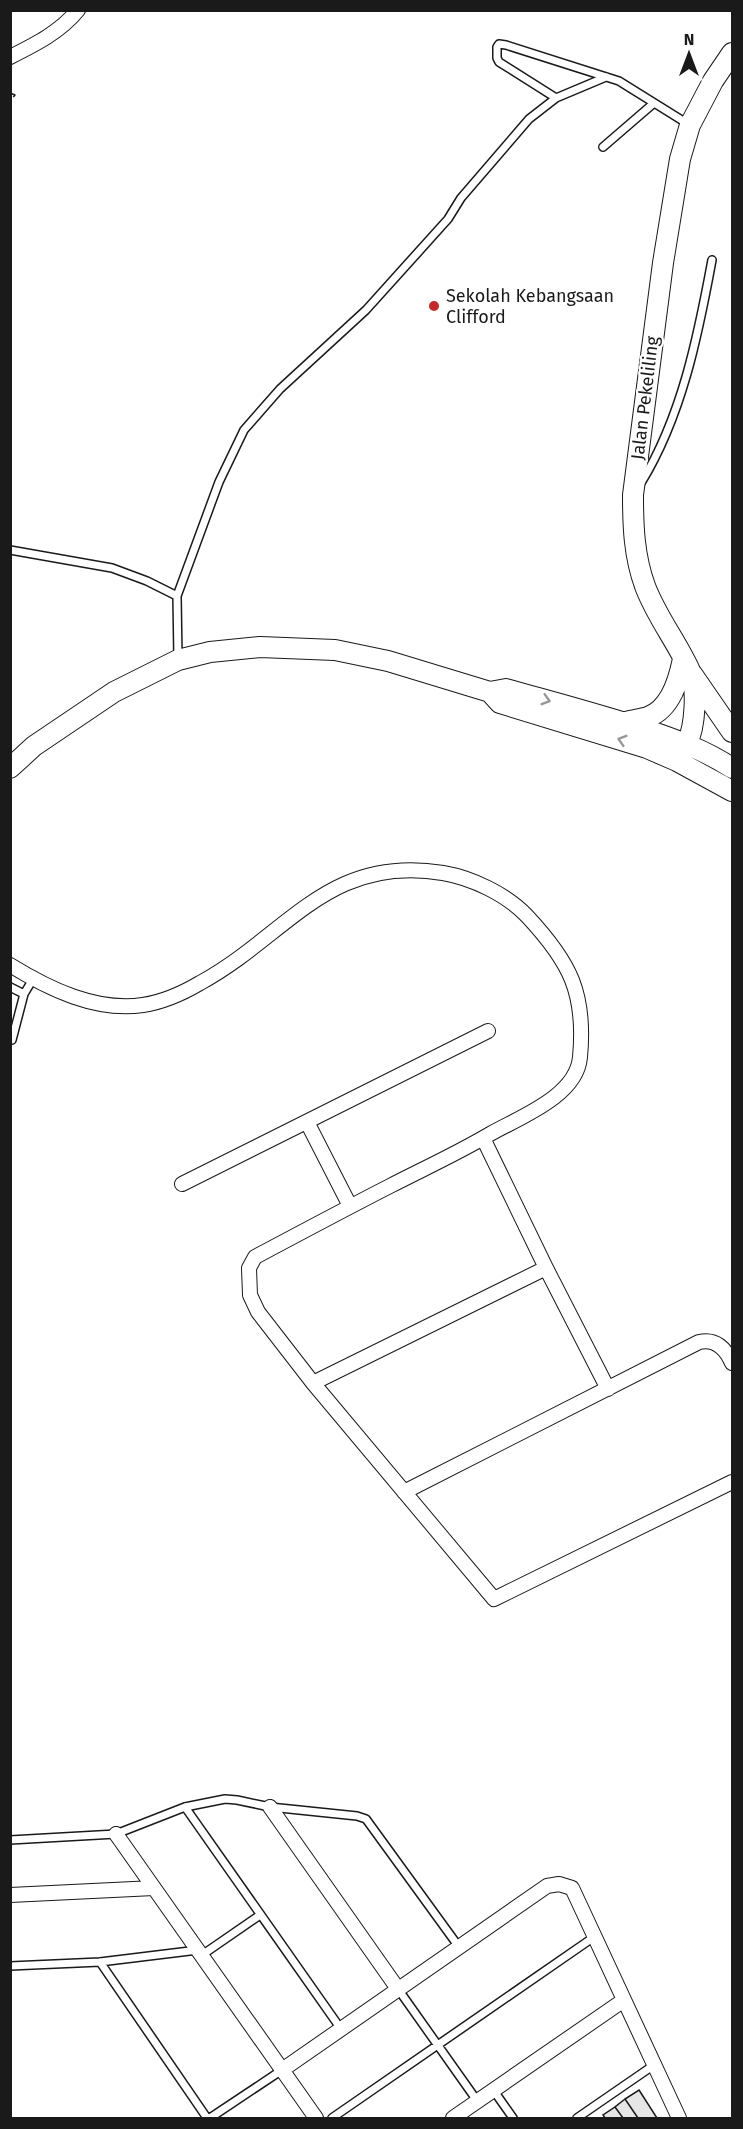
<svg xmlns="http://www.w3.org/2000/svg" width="743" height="2129" viewBox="0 0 743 2129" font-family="'Fira Sans',sans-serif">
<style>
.building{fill:#e6e6e6;stroke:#1a1a1a;stroke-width:1.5}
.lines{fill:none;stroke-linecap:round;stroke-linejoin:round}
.lane-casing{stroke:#1a1a1a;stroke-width:10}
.street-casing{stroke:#1a1a1a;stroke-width:16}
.secondary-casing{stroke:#1a1a1a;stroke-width:22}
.lane{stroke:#fff;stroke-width:7}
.street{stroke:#fff;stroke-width:14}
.secondary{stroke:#fff;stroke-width:20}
.fence{stroke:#1a1a1a;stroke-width:1.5;stroke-dasharray:8 3;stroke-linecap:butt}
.oneway{stroke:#989898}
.poi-dot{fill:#c62828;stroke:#fff;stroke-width:2}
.labels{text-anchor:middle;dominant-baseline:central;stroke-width:4.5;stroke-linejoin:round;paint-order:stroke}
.poi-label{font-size:18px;fill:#1a1a1a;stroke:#fff;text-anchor:start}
.street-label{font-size:18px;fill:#1a1a1a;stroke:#fff}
</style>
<rect width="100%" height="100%" fill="#fff"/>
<path class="building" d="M639 2090 657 2118H638L625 2099Z
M625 2099 638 2118H623L615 2107Z
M615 2107 623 2118H605L603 2115Z"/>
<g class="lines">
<g class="lane-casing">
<path id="lane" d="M556 98 499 62 497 58V47L499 44 506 45 619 81 688 124
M603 147 654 103
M641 483C682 416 698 336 712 260
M10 550 112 568 147 581 177 596
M178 659 177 596 219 482 244 430 280 389 366 310 448 219 461 198 529 119 556 98 606 77
M10 987 24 994 33 979
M12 1040 24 994
M185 1807 341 2029
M10 1840 116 1834 185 1807 225 1799 237 1800 270 1807 357 1816 366 1819 459 1947
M202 1955 260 1915
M100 1962 207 2118
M10 1966 100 1962 198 1950
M398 1989 478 2102
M494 2091 513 2118
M210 2118 282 2070
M332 2118 594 1937
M577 2118 654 2065"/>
</g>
<g class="street-casing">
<path id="street" d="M10 57C36 44 60 32 78 10
M10 965C49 989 96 1012 143 1005 163 1002 183 993 200 983 288 935 328 854 443 873 472 878 506 894 527 916 570 962 586 993 580 1057 577 1096 520 1117 490 1134 458 1153 423 1169 390 1186 345 1209 300 1233 255 1257L249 1268 250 1295 258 1312 313 1383 494 1599 732 1482
M307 1122 350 1206
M483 1138 546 1268 608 1389
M182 1184 488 1031
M313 1383 546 1268
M404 1492 699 1342C716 1338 726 1349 732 1363
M270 1807 398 1989
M116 1834 316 2118
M10 1895 154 1888
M282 2070 547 1886 559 1884 572 1888 679 2118
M453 2118 624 2000"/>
</g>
<g class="secondary-casing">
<path id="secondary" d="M692 674 732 732
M490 692 506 689C552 702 598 714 644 729 676 740 703 749 732 768
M625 722C633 720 641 719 648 717 671 709 679 679 683 659
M687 743C695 728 698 687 690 671 677 642 656 616 645 586 634 556 633 526 633 495L663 263 680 159 690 125 713 81 732 53
M10 768 34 746 114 692 178 660 210 652 260 647 335 650 388 661 490 692 500 703 647 748 677 761 732 791"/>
</g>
<use href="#lane" class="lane"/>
<use href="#street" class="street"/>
<use href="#secondary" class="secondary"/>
<path class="fence" d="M10 93 15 95 10 101"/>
</g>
<defs><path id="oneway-chevron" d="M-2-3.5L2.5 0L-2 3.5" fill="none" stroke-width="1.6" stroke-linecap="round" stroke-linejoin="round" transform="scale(1.5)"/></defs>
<g class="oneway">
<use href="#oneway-chevron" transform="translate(546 700) rotate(16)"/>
<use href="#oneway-chevron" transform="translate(622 740) rotate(-163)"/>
</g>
<circle class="poi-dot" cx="434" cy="306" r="6"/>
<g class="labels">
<g class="poi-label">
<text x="446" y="296">Sekolah Kebangsaan<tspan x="446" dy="21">Clifford</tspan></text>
</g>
<g class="street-label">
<text transform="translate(645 398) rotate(-83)">Jalan Pekeliling</text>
</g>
</g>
<rect width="743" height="2129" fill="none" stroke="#1a1a1a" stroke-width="24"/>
<g transform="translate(689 54)" stroke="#ffffff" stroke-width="4.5" paint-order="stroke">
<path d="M0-4.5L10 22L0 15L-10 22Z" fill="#1a1a1a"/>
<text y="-9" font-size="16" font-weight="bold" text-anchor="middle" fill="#1a1a1a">N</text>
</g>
</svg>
